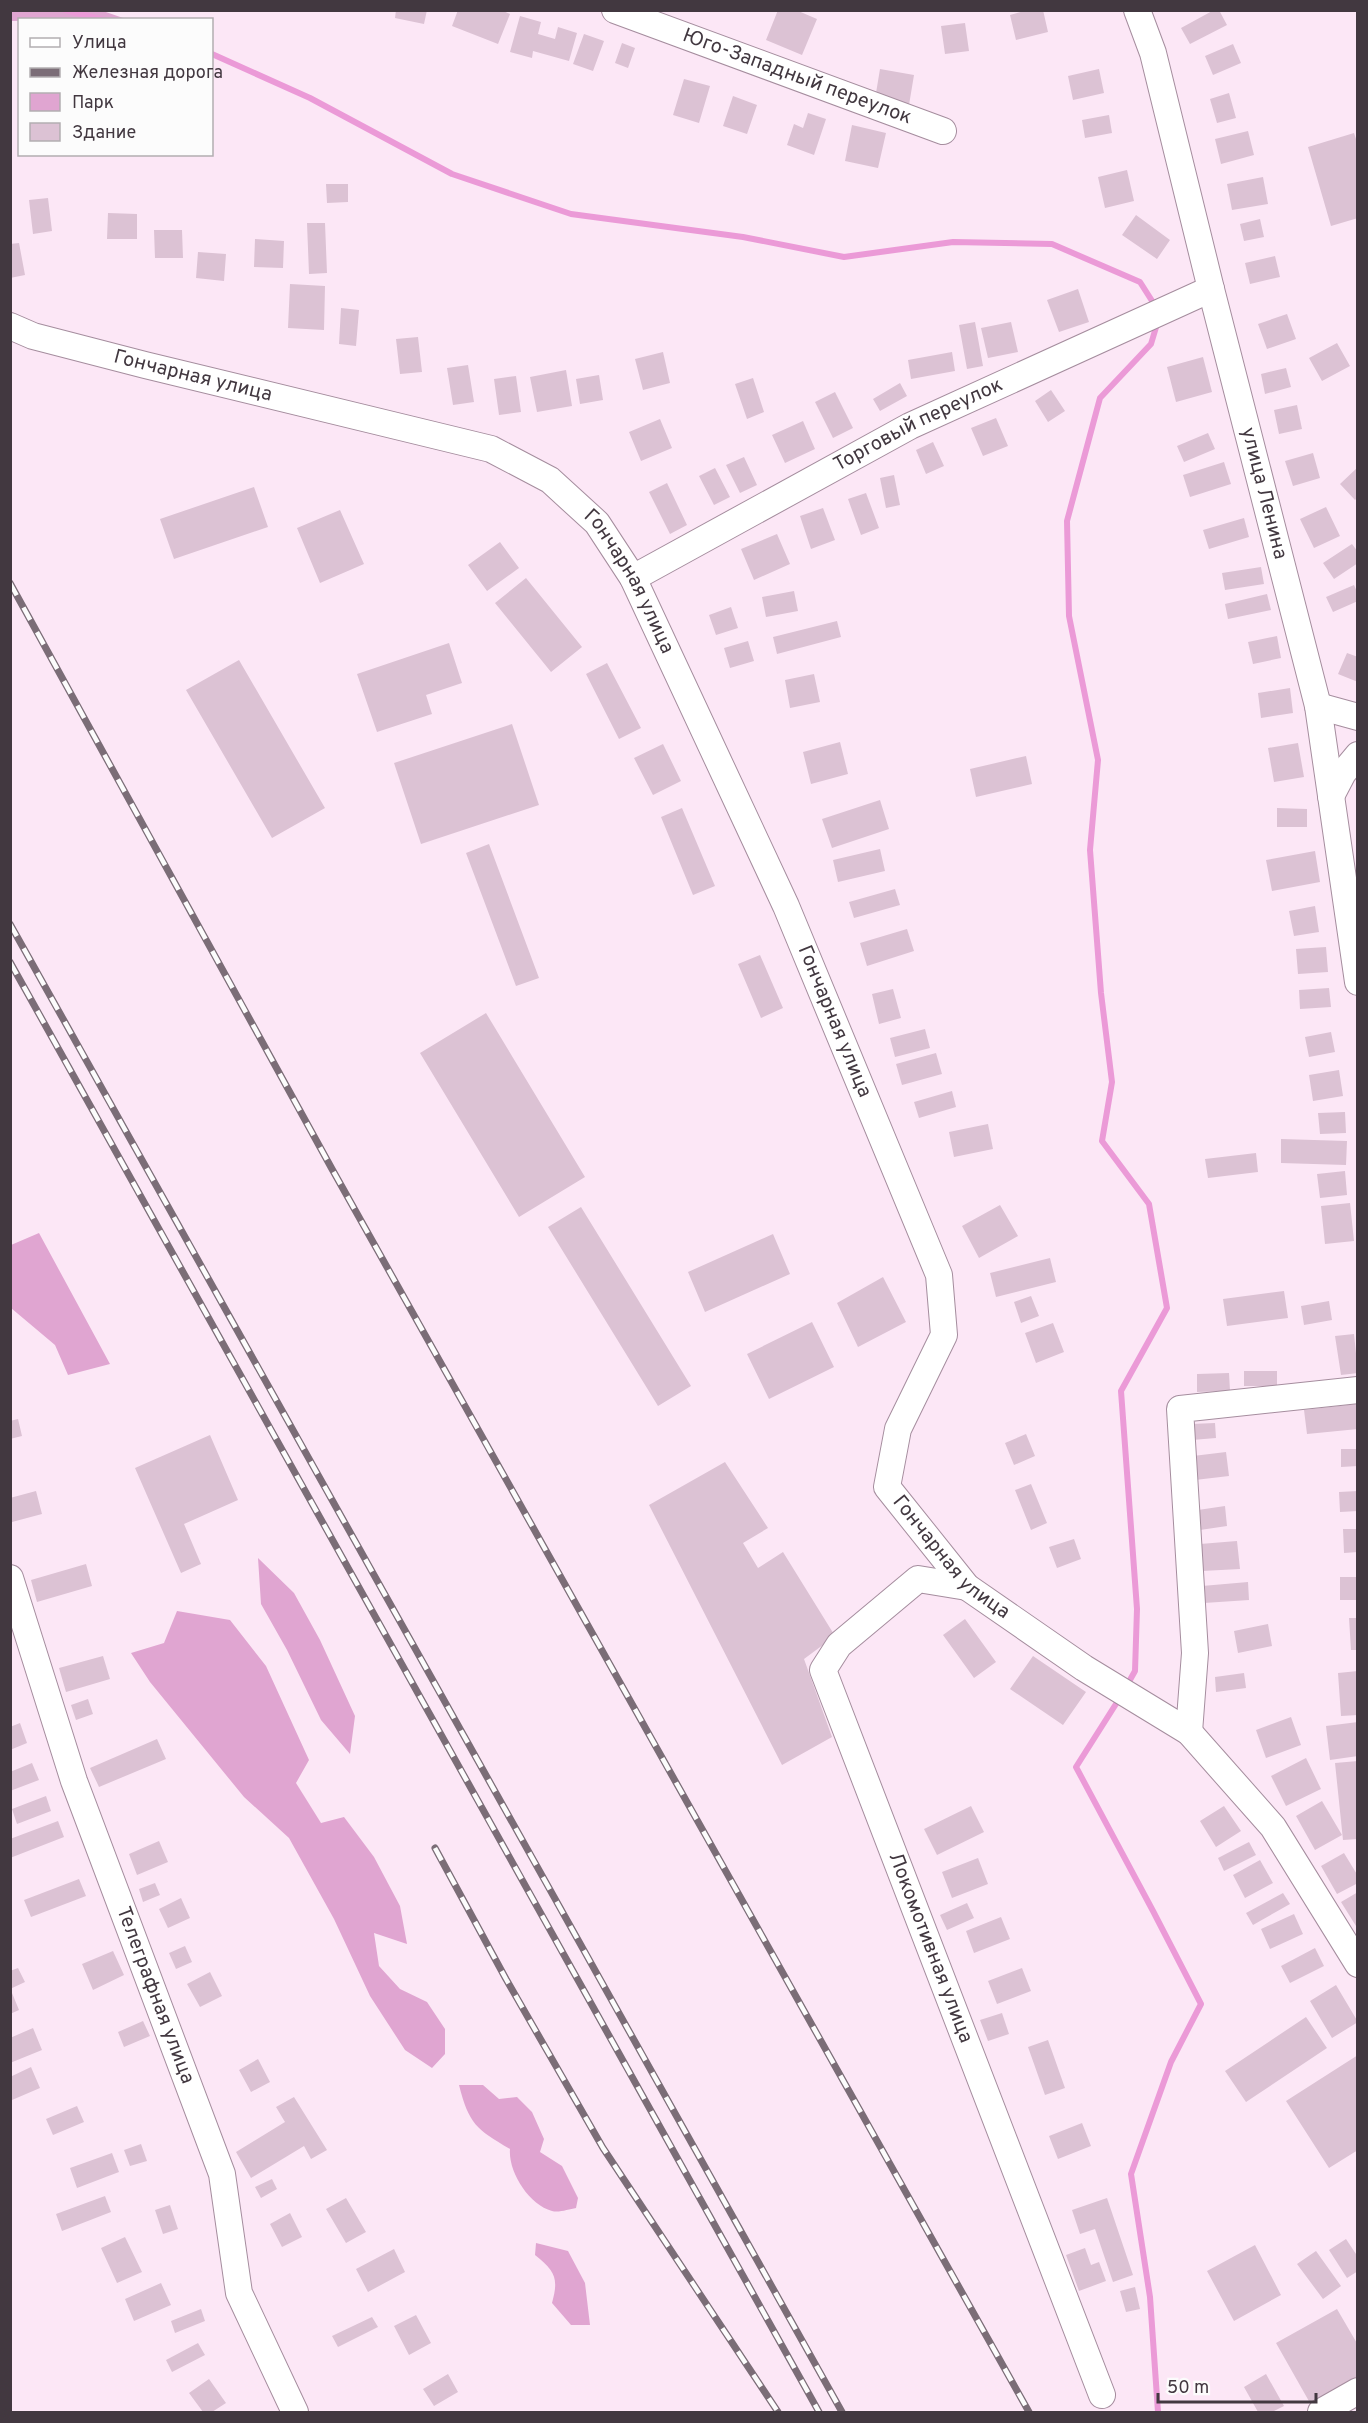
<svg xmlns="http://www.w3.org/2000/svg" width="1368" height="2423" viewBox="0 0 1368 2423" font-family="Overpass,sans-serif">
<style>
.green{fill:#e0a5d1}
.lines{fill:none;stroke-linecap:round;stroke-linejoin:round}
.stream{stroke:#eb9ad7;stroke-width:6}
.building{fill:#dcc2d4}
.minor-casing{stroke:#a58d9e;stroke-width:28}
.minor{stroke:#fff;stroke-width:26}
.rail-casing{stroke:#7b6d77;stroke-width:7}
.rail{stroke:#fcfcfc;stroke-width:4.5;stroke-dasharray:14;stroke-linecap:butt}
.labels{text-anchor:middle;dominant-baseline:central;stroke-width:4.5;stroke-linejoin:round;paint-order:stroke}
.street-label{font-size:20px;fill:#423840;stroke:#fcfcfc}
</style>
<rect width="100%" height="100%" fill="#fce7f6"/>
<path class="green" d="M10 11H103L126 19 11 21Z
M39 1233 110 1364 68 1375 55 1345 11 1308V1245Z
M258 1558 294 1593 320 1640 355 1716 350 1754 321 1720 287 1650 261 1604Z
M177 1611 230 1620 266 1666 309 1760 296 1783 321 1823 344 1817 374 1857 400 1906 407 1944 374 1933 379 1966 400 1989 427 2002 445 2029V2054L432 2068 405 2050 370 1996 334 1919 289 1838 244 1797 150 1682 131 1653 164 1643Z
M459 2085H483L499 2099 517 2097 532 2112 544 2139 540 2152 562 2166 578 2198 576 2208C569 2209 559 2213 552 2211 529 2205 508 2172 510 2149 476 2129 469 2124 459 2085Z
M536 2243 568 2251 585 2283 590 2325H571L552 2303C559 2278 555 2271 535 2255Z"/>
<g class="lines">
<path class="stream" d="M65 10 104 20
M212 54 310 98 452 174 571 214 743 237 844 257 953 242 1052 244 1140 282 1154 304
M1126 1687 1135 1671 1137 1609 1121 1391 1167 1308 1149 1204 1102 1141 1112 1082 1101 993 1090 850 1098 760 1069 616 1067 521 1100 398 1151 344 1157 324
M1121 1696 1076 1767 1153 1911 1201 2004 1171 2062 1131 2174 1150 2297 1158 2412"/>
</g>
<path class="building" d="M396 10H427L424 24 395 18Z
M458 10H501L510 14 498 44 452 26Z
M778 10H796L817 19 802 55 766 40Z
M1028 10H1043L1048 32 1016 40 1010 15Z
M1214 10H1219L1227 25 1190 44 1181 28Z
M520 16 541 22 538 34 555 39 558 27 577 33 569 61 533 51 532 58 510 52Z
M965 23 969 51 945 54 941 26Z
M584 34 604 41 593 71 573 64Z
M622 43 635 48 628 68 615 63Z
M1233 44 1241 63 1213 75 1205 56Z
M880 69 914 75 909 105 875 99Z
M1099 69 1104 93 1073 100 1068 76Z
M684 79 710 86 699 123 673 115Z
M1229 93 1236 118 1217 123 1210 99Z
M733 96 757 105 747 134 723 126Z
M808 113 826 119 814 155 787 145 794 124 803 128Z
M1109 115 1112 133 1085 138 1082 120Z
M852 125 886 133 878 168 845 161Z
M1248 131 1254 155 1221 164 1215 139Z
M1354 133 1358 145V218L1331 226 1308 147Z
M1127 170 1134 201 1105 208 1098 177Z
M1263 177 1268 204 1232 210 1227 184Z
M326 184H348V202L327 203Z
M48 198 52 231 33 234 29 200Z
M108 213 137 214V239H107Z
M1136 215 1170 240 1157 259 1122 235Z
M1260 219 1264 237 1244 241 1240 224Z
M307 223H325L327 273 309 274Z
M154 230H182L183 258H155Z
M255 239 284 241 283 268 254 267Z
M19 243 25 275 10 278V244Z
M198 252 226 254 224 281 196 278Z
M1275 256 1280 277 1250 284 1245 263Z
M290 284 325 286 324 330 288 328Z
M1078 289 1089 322 1059 332 1047 300Z
M341 308 359 310 356 346 339 344Z
M1287 314 1296 339 1267 349 1258 324Z
M975 322 983 366 967 369 959 325Z
M1011 322 1018 352 988 358 981 328Z
M418 337 422 372 400 374 396 339Z
M1337 343 1350 366 1322 381 1309 358Z
M663 352 670 383 643 390 635 359Z
M952 352 955 371 911 379 908 360Z
M1203 357 1212 392 1176 402 1167 367Z
M468 365 474 402 453 405 447 368Z
M1286 368 1291 387 1265 394 1261 374Z
M566 370 572 406 537 412 530 377Z
M599 375 603 400 580 404 576 379Z
M516 376 521 412 499 415 494 379Z
M753 378 764 412 747 419 735 384Z
M900 383 907 396 880 411 873 399Z
M1051 390 1065 411 1048 422 1035 401Z
M835 392 853 428 833 438 815 402Z
M1297 405 1302 429 1279 434 1274 410Z
M996 418 1008 446 983 456 971 428Z
M660 419 672 448 641 461 629 432Z
M803 421 815 449 785 463 772 435Z
M1208 433 1215 449 1184 462 1177 446Z
M933 442 944 466 926 474 916 450Z
M1313 453 1320 478 1293 486 1285 461Z
M744 457 757 485 740 493 726 465Z
M1224 462 1231 484 1190 497 1183 475Z
M1358 467V497L1355 500 1340 484Z
M715 468 730 497 714 505 699 476Z
M894 475 900 505 886 508 880 478Z
M667 483 687 525 670 534 649 492Z
M254 487 268 527 174 559 160 519Z
M866 493 879 528 861 535 848 499Z
M1326 507 1340 536 1314 548 1300 519Z
M823 508 835 540 811 549 800 516Z
M340 510 364 564 320 583 297 528Z
M1244 518 1249 537 1209 549 1203 530Z
M777 534 790 564 754 580 741 549Z
M500 542 519 568 487 591 468 565Z
M1352 544 1358 552V563L1334 579 1323 563Z
M1261 567 1264 584 1225 590 1222 573Z
M526 578 582 647 551 672 495 603Z
M1354 585 1358 594V601L1333 612 1326 597Z
M794 591 798 611 766 617 762 597Z
M1267 594 1271 610 1228 619 1225 604Z
M731 607 738 628 716 635 709 615Z
M837 621 841 637 777 654 773 637Z
M1277 636 1281 658 1253 664 1248 642Z
M748 641 754 661 730 668 724 648Z
M449 643 462 683 426 695 432 714 377 732 357 674Z
M1347 653 1358 657V682L1338 674Z
M239 660 325 808 272 838 186 690Z
M607 663 641 728 619 739 586 674Z
M814 674 820 702 790 708 785 680Z
M1290 688 1293 713 1261 718 1258 693Z
M512 724 539 805 421 844 394 763Z
M840 742 848 774 811 784 803 752Z
M1298 743 1304 777 1274 782 1268 748Z
M663 744 681 781 653 795 634 758Z
M1026 756 1032 784 976 797 970 769Z
M880 800 889 829 832 848 822 819Z
M682 808 715 886 693 895 661 817Z
M1277 808 1307 809V827H1277Z
M489 844 539 978 516 986 466 853Z
M880 849 885 871 838 882 833 860Z
M1315 851 1320 882 1272 891 1266 860Z
M895 889 900 905 854 918 849 902Z
M1315 906 1319 932 1294 936 1289 911Z
M907 929 914 951 867 966 860 943Z
M1326 947 1328 972 1298 974 1296 949Z
M760 955 783 1008 761 1018 738 964Z
M1329 988 1331 1007 1300 1009 1299 990Z
M893 989 901 1018 879 1024 872 994Z
M486 1013 585 1177 519 1217 420 1053Z
M925 1029 930 1048 895 1057 890 1038Z
M1331 1032 1335 1052 1309 1057 1305 1037Z
M936 1053 942 1074 902 1085 896 1064Z
M1339 1070 1343 1096 1313 1101 1309 1075Z
M952 1091 956 1107 919 1118 914 1102Z
M1345 1112 1346 1133 1320 1134 1318 1113Z
M988 1124 993 1149 954 1157 949 1132Z
M1281 1139 1347 1141 1346 1165 1281 1163Z
M1256 1153 1258 1172 1208 1178 1205 1159Z
M1345 1171 1347 1195 1320 1198 1317 1174Z
M1350 1203 1354 1241 1325 1244 1321 1206Z
M1000 1205 1018 1236 979 1258 962 1226Z
M581 1207 691 1386 658 1406 548 1227Z
M773 1234 790 1274 705 1312 688 1272Z
M1050 1258 1056 1282 996 1297 990 1273Z
M883 1277 906 1322 858 1347 837 1303Z
M1284 1291 1288 1318 1227 1326 1223 1299Z
M1031 1296 1039 1316 1021 1323 1014 1302Z
M1329 1301 1332 1320 1304 1325 1301 1306Z
M812 1322 834 1367 769 1399 747 1354Z
M1053 1323 1064 1352 1036 1363 1025 1333Z
M1354 1334 1358 1373 1341 1375 1335 1336Z
M1244 1371H1277V1386H1244Z
M1229 1373 1230 1391 1197 1392V1374Z
M1356 1404 1358 1429 1307 1434 1304 1410Z
M18 1419 22 1436 10 1439V1421Z
M1215 1423 1216 1438 1192 1440 1191 1424Z
M1026 1434 1035 1456 1014 1465 1005 1443Z
M210 1435 238 1500 184 1524 201 1564 181 1573 135 1468Z
M1341 1449H1358V1466L1341 1467Z
M1226 1452 1229 1476 1195 1480 1193 1456Z
M725 1462 768 1528 743 1543 758 1568 783 1552 835 1636 804 1659 832 1737 782 1765 649 1505Z
M1031 1484 1047 1523 1031 1530 1015 1490Z
M36 1491 42 1514 12 1522 10 1498Z
M1358 1491V1511L1340 1512 1339 1492Z
M1225 1506 1227 1526 1200 1530 1198 1510Z
M1343 1529H1358V1552L1344 1553Z
M1074 1539 1081 1559 1057 1568 1049 1547Z
M1237 1541 1240 1569 1202 1571 1200 1544Z
M86 1564 92 1586 37 1602 31 1580Z
M1340 1577H1358V1600H1340Z
M1248 1582 1249 1600 1204 1603 1202 1586Z
M1349 1618H1358V1650H1351Z
M965 1619 996 1662 974 1678 943 1635Z
M1268 1624 1272 1646 1238 1653 1234 1631Z
M103 1656 110 1679 66 1692 59 1668Z
M1033 1656 1086 1692 1063 1725 1010 1689Z
M1358 1671V1715L1341 1716 1338 1673Z
M1244 1673 1246 1688 1216 1692 1215 1677Z
M88 1699 93 1714 76 1720 71 1705Z
M1291 1717 1301 1745 1266 1758 1256 1730Z
M1358 1722V1756L1330 1760 1326 1726Z
M20 1723 27 1743 10 1750V1727Z
M157 1739 166 1759 99 1787 90 1768Z
M1306 1758 1321 1789 1286 1806 1271 1776Z
M1358 1761V1839L1343 1840 1335 1763Z
M32 1763 39 1780 10 1791V1772Z
M46 1796 51 1811 17 1824 12 1809Z
M1322 1801 1342 1835 1315 1850 1296 1816Z
M971 1806 984 1832 937 1855 924 1829Z
M1224 1806 1241 1831 1216 1847 1200 1821Z
M58 1821 64 1837 10 1858V1839Z
M159 1841 168 1862 137 1875 129 1854Z
M1249 1842 1256 1855 1224 1871 1218 1858Z
M1344 1853 1358 1876V1883L1337 1894 1321 1866Z
M978 1858 988 1884 952 1898 942 1872Z
M1260 1860 1273 1883 1245 1898 1233 1875Z
M79 1879 86 1896 31 1917 24 1900Z
M155 1883 160 1895 143 1902 139 1889Z
M1358 1892V1925L1356 1926 1341 1902Z
M1283 1893 1290 1904 1253 1925 1246 1913Z
M181 1898 190 1918 168 1928 159 1909Z
M967 1903 974 1918 947 1930 940 1915Z
M1294 1914 1303 1934 1270 1949 1261 1929Z
M1001 1917 1010 1939 974 1953 966 1931Z
M185 1946 192 1962 176 1969 169 1953Z
M1315 1948 1324 1966 1290 1983 1281 1966Z
M113 1951 124 1975 93 1990 82 1964Z
M18 1968 25 1982 10 1989V1971Z
M1022 1968 1031 1991 997 2004 988 1981Z
M210 1972 222 1996 200 2007 187 1984Z
M1336 1985 1358 2022 1332 2038 1310 2001Z
M12 1993 19 2010 10 2014V1994Z
M1002 2013 1009 2034 988 2041 980 2020Z
M1306 2017 1327 2048 1246 2102 1225 2071Z
M143 2021 150 2036 124 2047 118 2032Z
M33 2028 42 2050 10 2063V2038Z
M1048 2040 1065 2088 1045 2095 1028 2047Z
M1358 2055V2150L1329 2168 1286 2101Z
M258 2059 270 2082 251 2092 239 2070Z
M31 2067 40 2088 12 2100 10 2077Z
M294 2097 327 2150 311 2159 304 2146 251 2178 236 2152 285 2122 276 2107Z
M77 2106 84 2122 53 2135 46 2119Z
M1082 2123 1091 2146 1058 2159 1049 2136Z
M141 2144 147 2161 130 2166 124 2150Z
M112 2153 119 2172 77 2188 70 2168Z
M272 2179 277 2189 261 2198 255 2187Z
M105 2196 111 2212 62 2231 56 2214Z
M346 2198 366 2232 346 2243 326 2209Z
M1107 2198 1133 2275 1113 2282 1095 2229 1080 2234 1072 2210Z
M170 2205 178 2229 163 2234 155 2210Z
M290 2213 302 2237 282 2247 270 2224Z
M125 2237 142 2272 117 2283 101 2248Z
M1346 2239 1358 2257V2271L1347 2278 1329 2250Z
M1255 2245 1281 2295 1234 2321 1207 2271Z
M1085 2248 1091 2265 1099 2262 1106 2281 1079 2291 1066 2255Z
M394 2249 405 2272 368 2292 356 2269Z
M1316 2251 1341 2286 1323 2299 1297 2264Z
M161 2283 171 2305 134 2321 125 2299Z
M1135 2287 1140 2309 1126 2312 1120 2291Z
M201 2309 205 2321 175 2333 171 2321Z
M1337 2309 1358 2345V2376L1310 2403 1276 2343Z
M416 2315 431 2343 409 2355 394 2326Z
M372 2317 378 2327 338 2347 332 2336Z
M198 2343 205 2355 172 2372 166 2360Z
M448 2374 458 2392 434 2406 423 2389Z
M1266 2374 1284 2406 1272 2412H1258L1244 2387Z
M209 2379 226 2403 212 2412H203L189 2393Z"/>
<g class="lines">
<g class="minor-casing">
<g id="minor">
<path id="s1" d="M615 10 943 131"/>
<path id="s2" d="M1137 10 1153 53 1211 289 1318 706 1358 982"/>
<path id="s3" d="M10 326 33 336 145 365 491 449 550 480 597 523 633 578 786 906 939 1275 944 1335 898 1429 887 1487 967 1587 1084 1668 1189 1732 1273 1827 1358 1964"/>
<path id="s4" d="M633 578 910 426 1211 289"/>
<path d="M1318 706 1358 717"/>
<path d="M1331 796 1343 773 1358 755"/>
<path id="s5" d="M10 1578 74 1781 222 2174 239 2293 295 2412"/>
<path id="s6" d="M967 1587 918 1579 839 1645 823 1670 1102 2395"/>
<path d="M1189 1732 1195 1653 1180 1409 1358 1390"/>
<path d="M1321 2412 1358 2391"/>
</g>
</g>
<use href="#minor" class="minor"/>
<g class="rail-casing">
<path id="rail" d="M10 583 332 1169 1029 2412
M10 924 842 2412
M10 962 819 2412
M435 1848 506 1979 603 2148 778 2412"/>
</g>
<use href="#rail" class="rail"/>
</g>
<g class="labels">
<g class="street-label">
<text stroke="none"><textPath href="#s1" startOffset="194">Юго-Западный переулок</textPath></text>
<text stroke="none"><textPath href="#s3" startOffset="190">Гончарная улица</textPath></text>
<text stroke="none"><textPath href="#s4" startOffset="324">Торговый переулок</textPath></text>
<text stroke="none"><textPath href="#s2" startOffset="500">улица Ленина</textPath></text>
<text stroke="none"><textPath href="#s3" startOffset="694">Гончарная улица</textPath></text>
<text stroke="none"><textPath href="#s3" startOffset="1180">Гончарная улица</textPath></text>
<text stroke="none"><textPath href="#s3" startOffset="1774">Гончарная улица</textPath></text>
<text stroke="none"><textPath href="#s6" startOffset="480">Локомотивная улица</textPath></text>
<text stroke="none"><textPath href="#s5" startOffset="442">Телеграфная улица</textPath></text>
</g>
</g>
<rect width="1368" height="2423" fill="none" stroke="#423840" stroke-width="24"/>
<rect x="18" y="18" width="195" height="138" fill="#fcfcfc" stroke="#b2aeb1" stroke-width="1.5"/>
<rect x="30" y="38" width="30" height="9" fill="#ffffff" stroke="#b2aeb1" stroke-width="1.5"/>
<text x="72" y="48" font-size="18" fill="#423840">Улица</text>
<rect x="30" y="68" width="30" height="9" fill="#7b6d77" stroke="#b2aeb1" stroke-width="1.5"/>
<text x="72" y="78" font-size="18" fill="#423840">Железная дорога</text>
<rect x="30" y="93" width="30" height="18" fill="#e0a5d1" stroke="#b2aeb1" stroke-width="1.5"/>
<text x="72" y="108" font-size="18" fill="#423840">Парк</text>
<rect x="30" y="123" width="30" height="18" fill="#dcc2d4" stroke="#b2aeb1" stroke-width="1.5"/>
<text x="72" y="138" font-size="18" fill="#423840">Здание</text>
<path d="M1158 2393v9h158v-9" fill="none" stroke="#423840" stroke-width="3"/>
<text x="1167" y="2393" font-size="18" fill="#423840" stroke="#fcfcfc" stroke-width="4.5" paint-order="stroke">50 m</text>
</svg>
